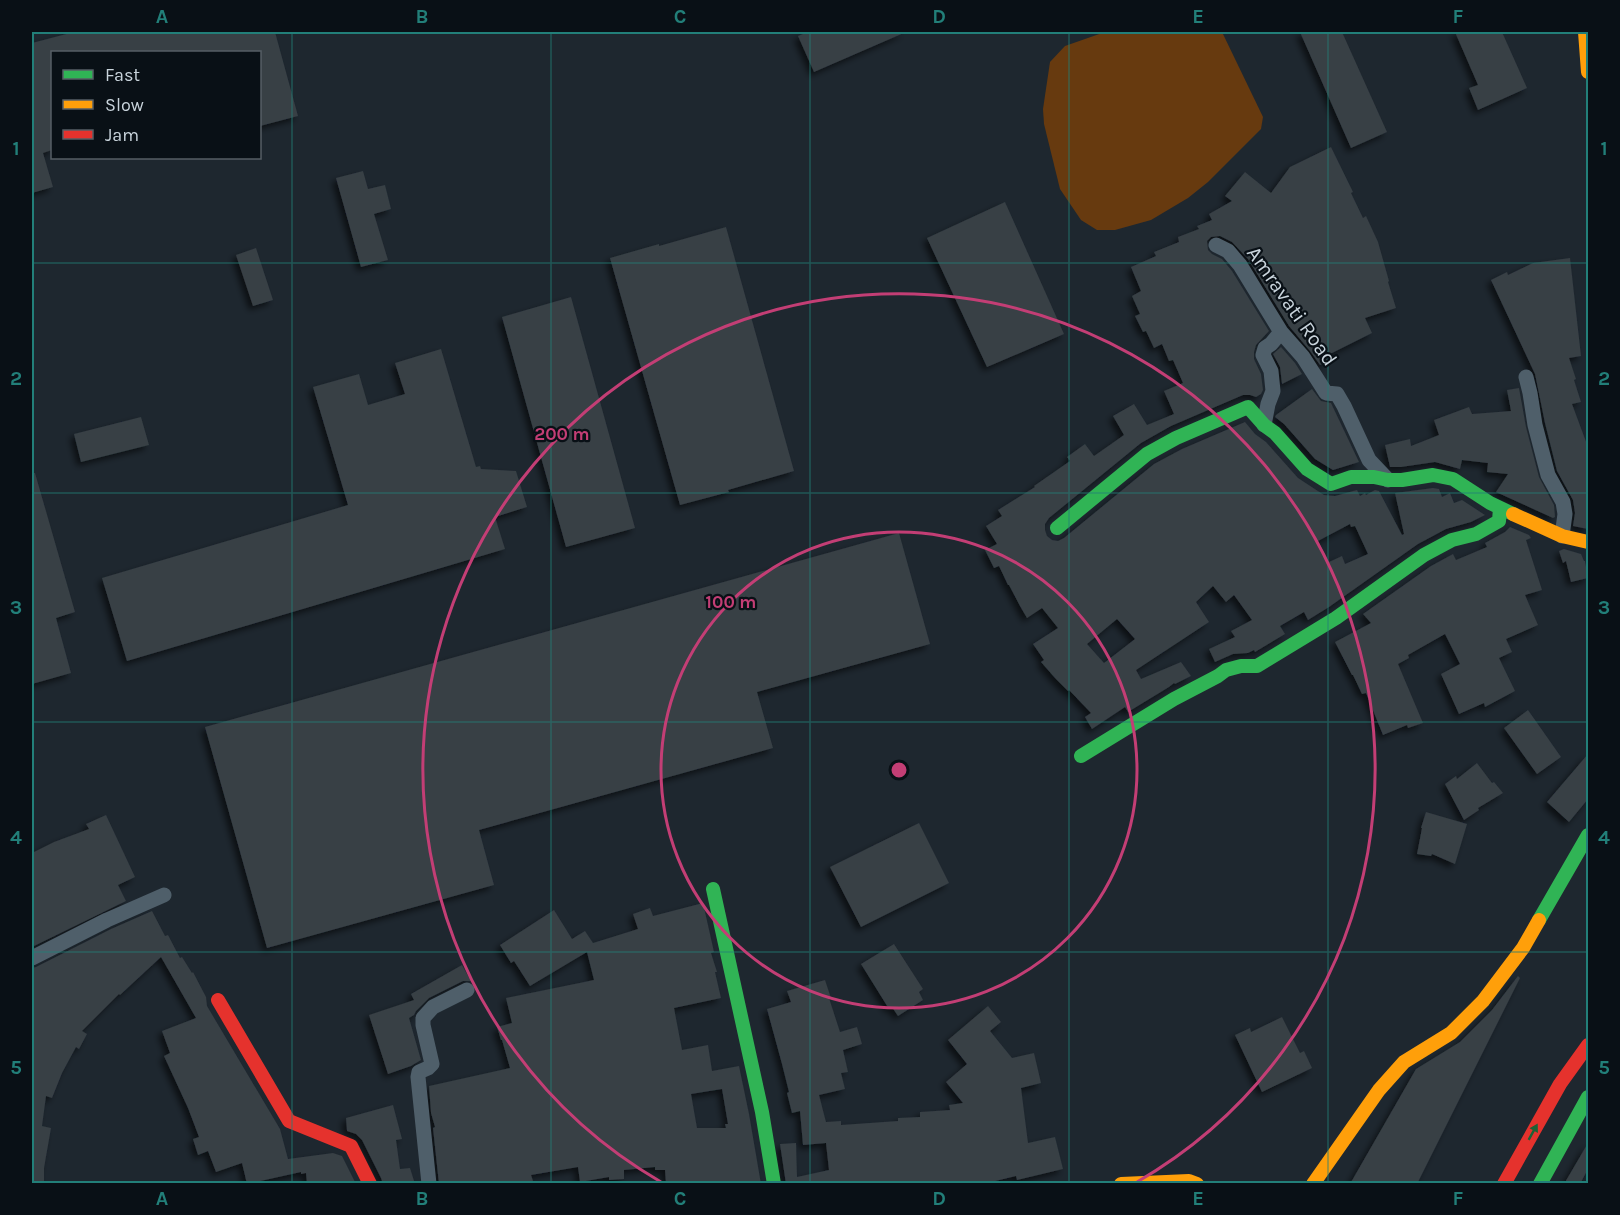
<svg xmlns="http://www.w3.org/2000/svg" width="1620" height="1215" viewBox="0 0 1620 1215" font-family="Karla,sans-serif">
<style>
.water{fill:#673a0f}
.building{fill:#373f45;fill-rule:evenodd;filter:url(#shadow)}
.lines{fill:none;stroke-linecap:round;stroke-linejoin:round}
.street{stroke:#4f5f6a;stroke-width:15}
.fast{stroke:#30b455;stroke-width:14}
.slow{stroke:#ff9f0a;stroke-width:14}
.jam{stroke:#e5322d;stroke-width:14}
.oneway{fill:#1c6236}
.grid{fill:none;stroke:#227f79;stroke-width:1.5;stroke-opacity:0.55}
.ring{fill:none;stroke:#c33e75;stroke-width:3}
.labels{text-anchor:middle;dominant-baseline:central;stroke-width:4.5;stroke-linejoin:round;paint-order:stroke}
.street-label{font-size:21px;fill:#c9d4dc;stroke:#091016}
.centre{fill:#c33e75;stroke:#091016;stroke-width:3}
.ring-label{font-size:18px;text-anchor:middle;font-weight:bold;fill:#c33e75;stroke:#091016;stroke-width:4.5;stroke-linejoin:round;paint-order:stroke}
.neatline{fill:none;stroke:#227f79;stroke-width:2}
.grid-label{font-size:20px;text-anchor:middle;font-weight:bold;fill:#227f79}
</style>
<defs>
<filter id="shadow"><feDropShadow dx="-4" dy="4" stdDeviation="3" flood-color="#0009"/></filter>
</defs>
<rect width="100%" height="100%" fill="#1e272f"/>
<path class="water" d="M1105 32H1222L1263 117 1261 129 1208 182 1188 198 1151 220 1115 230H1097L1081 220 1060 189 1044 124 1043 109 1050 62 1065 46Z"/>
<path class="building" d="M74 32H275L298 116 260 126V52H52V150L43 153 53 187 32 193V43Z
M808 32H906L814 72 798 36Z
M1300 32H1342L1387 132 1351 148Z
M1455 32H1502L1527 88 1478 110 1469 88 1478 85Z
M1331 147 1353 192 1351 193 1363 218 1366 216 1378 242 1389 281 1388 282 1396 308 1365 318 1372 333 1326 356 1328 361 1320 365 1310 351 1289 326 1248 259 1232 242 1220 236 1211 237 1207 241 1208 250 1212 254 1222 259 1232 271 1269 331 1256 345 1254 352V359L1261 374 1263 390 1261 394 1256 397 1250 395H1243L1171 426 1141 443 1049 518 1045 524V530L1047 536 1052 540 1058 541 1064 538 1154 464 1182 449 1245 422 1255 434 1266 442 1298 478 1324 495 1335 496 1357 490 1360 496 1365 493 1366 495 1375 490 1379 491 1402 535 1404 534 1395 493 1433 488 1439 489 1442 497 1450 493 1454 503 1462 500 1485 515 1471 522 1446 529 1418 544 1329 607 1308 620 1304 612 1280 626 1285 634 1255 652 1254 650 1248 653 1233 654 1215 662 1209 649 1235 637 1231 631 1252 620 1234 595 1226 602 1213 586 1196 602 1209 622 1136 670 1141 679 1181 662 1191 676 1175 684 1174 683 1169 687 1128 712 1125 707 1092 729 1085 717 1091 713 1069 690 1068 691 1055 678 1041 662 1044 660 1033 644 1058 628 1042 608 1027 618 1020 606 1009 585H1008L999 566 994 568 985 550 997 544 986 526 1002 516 998 510 1035 487 1034 486 1070 461 1067 457 1085 444 1094 456 1124 435 1113 416 1134 404 1147 425 1174 414 1164 391 1183 383 1173 360 1169 361 1162 344 1154 348 1146 331 1143 332 1135 316 1140 314 1132 296 1141 291 1131 267 1156 256 1154 252 1179 242 1178 237 1199 229 1197 226 1212 220 1209 214 1232 201 1225 196 1245 172 1271 193 1290 167ZM1350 524 1351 527 1355 526 1368 554 1345 564 1342 556 1329 562 1318 541ZM1117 619 1135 639 1104 663 1087 644Z
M363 171 368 189 385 185 391 209 374 214 388 260 361 267 336 178Z
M1005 202 1064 334 987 367 927 238Z
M726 227 794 471 728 490 729 492 680 505 610 258 659 244V246Z
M256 248 273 300 253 306 236 255Z
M1570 258 1581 356 1569 358 1576 379 1574 380 1581 402 1572 404 1588 447V529L1573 526 1575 513 1573 500 1557 471 1545 423 1535 374 1491 280 1507 272 1508 275 1533 263Z
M571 297 635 528 566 547 502 317Z
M1281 347 1295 363 1302 374 1282 384 1280 367 1273 354Z
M441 349 476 467 480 466 481 469 516 471 527 507 495 517 505 549 127 661 102 578 348 505 313 387 359 374 368 405 405 394 395 363Z
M1519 388 1526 427 1539 477 1554 505 1555 517 1553 518 1496 492 1508 474 1487 472 1488 463 1462 460 1460 469 1435 462 1401 467H1390L1385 445 1410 439 1411 446 1439 435 1434 420 1469 407 1472 414 1511 411 1507 390Z
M1312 389 1321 401 1331 403 1359 462 1333 470 1315 459 1284 424 1275 417 1276 415Z
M141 417 149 445 81 462 74 434Z
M32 473H35L75 612 56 618 71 673 32 684Z
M1510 527 1529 535 1531 538 1526 540 1542 590 1525 595 1538 625 1506 639 1512 652 1499 658 1515 691 1485 707 1484 703 1459 714 1441 674 1460 664 1445 634 1408 655 1409 658 1398 664 1423 723 1408 728 1407 725 1383 735 1366 693 1362 694 1353 675H1352L1335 642 1371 623 1363 614 1431 566 1453 554 1456 560 1487 547 1485 543 1505 532Z
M899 533 930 644 757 692 773 748 479 830 494 885 267 948 205 727Z
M1564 549 1581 554 1584 561H1585L1588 578 1571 582 1566 561 1563 563 1559 551Z
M1528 710 1561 757 1537 774 1504 728Z
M1588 754V799L1569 822 1547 802Z
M1477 763 1492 783 1494 782 1503 793 1478 808 1479 810 1464 820 1445 784 1456 776 1457 779Z
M1426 812 1467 824 1455 864 1432 854 1431 856 1417 854 1422 828H1421Z
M106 815 135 877 118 885 126 901 32 947V853L54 842 89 829 86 824Z
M919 823 949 883 861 927 830 867Z
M703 903 714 952 711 953 717 972H715L721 998 674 1008 682 1050 708 1045 712 1071 739 1066 749 1114 761 1184H666L665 1170H655V1167L624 1170V1179L609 1180V1177L580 1182 578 1167 531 1175 534 1184H439L433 1128 435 1127 431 1113 429 1086 510 1068 502 1040H501L497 1027 512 1023 506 998 594 980 587 952 530 986 514 961 511 963 500 945 554 910 572 939 585 931 593 943 638 929 633 914 650 908 653 916ZM722 1089 728 1124H725L726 1128H697L691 1094Z
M152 911 165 936 168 935 180 958 182 957 192 973 193 972 206 997 207 1006 280 1129 288 1159 333 1153 342 1156 356 1184H307L306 1173 301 1174V1172L247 1184 242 1163 216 1172 208 1151 198 1155 193 1139 199 1137 188 1108 164 1056 170 1053 162 1031 196 1018 161 957 120 995 119 994 82 1031 87 1034 79 1049 76 1047 62 1073 52 1098 46 1096 42 1126 51 1128 44 1168V1184H32V1105L34 1091 32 1090V968L36 967 111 929Z
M894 944 923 989 919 992 923 1000 898 1016 892 1007 889 1009 861 964Z
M462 965 471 981H463L429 998 416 1011 414 1015 409 1018 421 1060 411 1066 388 1074 369 1015 414 1000 411 994Z
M1518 976 1520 978 1417 1184H1350L1416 1069 1460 1042 1492 1010Z
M825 980 831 998H829L840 1032 857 1027 862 1044 843 1050 848 1072 841 1073 845 1089 819 1095 826 1122 841 1121V1125L898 1121V1118L920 1117V1112L950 1110 949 1105 963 1103 946 1082 967 1064 948 1040 988 1006 1001 1022 990 1031 1012 1058 1034 1053 1041 1083 1021 1088 1028 1143 1055 1137 1063 1169 1017 1180 1016 1176 983 1184H786L780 1144 796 1143 797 1177 829 1170 826 1143 803 1145 800 1111 792 1113 787 1093 789 1092 782 1064 767 1009 791 1002 787 991Z
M1282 1017 1300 1053 1304 1051 1312 1068 1262 1092 1235 1035 1250 1028 1251 1032Z
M393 1105 402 1139 396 1140 400 1169 410 1168 415 1184H383L381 1178 362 1140 356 1134 347 1131 346 1118Z
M1588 1143V1169L1580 1184H1564Z"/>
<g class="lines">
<path class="street" d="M1216 245 1228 251 1240 265 1281 332 1303 357 1326 393 1337 394 1344 406 1369 460 1388 480
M1526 377 1530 393 1535 425 1548 475 1563 502 1565 514 1562 536
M1264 425 1268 404 1273 391 1271 371 1263 355 1265 348 1271 344 1281 332
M32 958 107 920 164 895
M429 1184 418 1077 419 1072 428 1068 432 1064 423 1025V1018L433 1007 467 990"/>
<path class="fast" d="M1057 528 1147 454 1176 438 1248 407 1264 425 1275 433 1307 469 1331 484 1351 477H1374L1388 480H1402L1433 475 1453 479 1490 503 1513 514
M1081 756 1174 699 1218 676 1226 670 1241 666H1257L1336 618 1424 555 1452 540 1476 534 1499 521 1500 508
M713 889 762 1112 774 1184
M1539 920 1588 835
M1540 1184 1588 1097"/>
<path class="slow" d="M1585 32 1588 72
M1513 514 1562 536 1588 542
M1121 1184 1189 1181 1197 1184
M1313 1184 1379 1090 1404 1062 1451 1033 1483 1001 1523 948 1539 920"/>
<path class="jam" d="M218 1000 289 1121 351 1146 370 1184
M1504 1184 1560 1084 1588 1045"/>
</g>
<defs><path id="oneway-solid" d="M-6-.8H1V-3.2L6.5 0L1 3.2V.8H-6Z" transform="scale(1.5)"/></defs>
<use class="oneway" href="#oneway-solid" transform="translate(1533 1132) rotate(-61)"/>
<path class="grid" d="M292 32V1184M551 32V1184M810 32V1184M1069 32V1184M1328 32V1184M32 263H1588M32 493H1588M32 722H1588M32 952H1588"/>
<g class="ring">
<circle cx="899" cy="770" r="238"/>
<path d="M661 1182A476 476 0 1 1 1137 1182"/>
</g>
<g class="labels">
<g class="street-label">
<text transform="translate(1292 306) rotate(55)">Amravati Road</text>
</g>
</g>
<circle cx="899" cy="770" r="9" class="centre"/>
<g class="ring-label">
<text x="562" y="440">200 m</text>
<text x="731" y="608">100 m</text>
</g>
<rect width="1620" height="1215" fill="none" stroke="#091016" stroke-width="66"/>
<rect x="51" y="51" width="210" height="108" fill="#091016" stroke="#565e65" stroke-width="1.5"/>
<rect x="63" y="70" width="30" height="9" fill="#30b455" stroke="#565e65" stroke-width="1.5"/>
<text x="105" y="81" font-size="18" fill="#c9d4dc">Fast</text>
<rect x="63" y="100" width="30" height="9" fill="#ff9f0a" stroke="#565e65" stroke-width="1.5"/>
<text x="105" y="111" font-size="18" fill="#c9d4dc">Slow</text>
<rect x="63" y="130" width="30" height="9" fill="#e5322d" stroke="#565e65" stroke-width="1.5"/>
<text x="105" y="141" font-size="18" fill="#c9d4dc">Jam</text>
<rect x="33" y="33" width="1554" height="1149" class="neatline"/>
<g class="grid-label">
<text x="162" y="23">A</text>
<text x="422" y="23">B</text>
<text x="680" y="23">C</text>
<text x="939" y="23">D</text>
<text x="1198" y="23">E</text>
<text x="1458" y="23">F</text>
<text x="16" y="155">1</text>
<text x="1604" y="155">1</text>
<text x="16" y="385">2</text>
<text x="1604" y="385">2</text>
<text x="16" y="614">3</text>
<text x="1604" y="614">3</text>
<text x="16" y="844">4</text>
<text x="1604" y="844">4</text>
<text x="16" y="1074">5</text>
<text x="1604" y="1074">5</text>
<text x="162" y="1205">A</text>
<text x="422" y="1205">B</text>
<text x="680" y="1205">C</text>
<text x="939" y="1205">D</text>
<text x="1198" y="1205">E</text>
<text x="1458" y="1205">F</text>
</g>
</svg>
